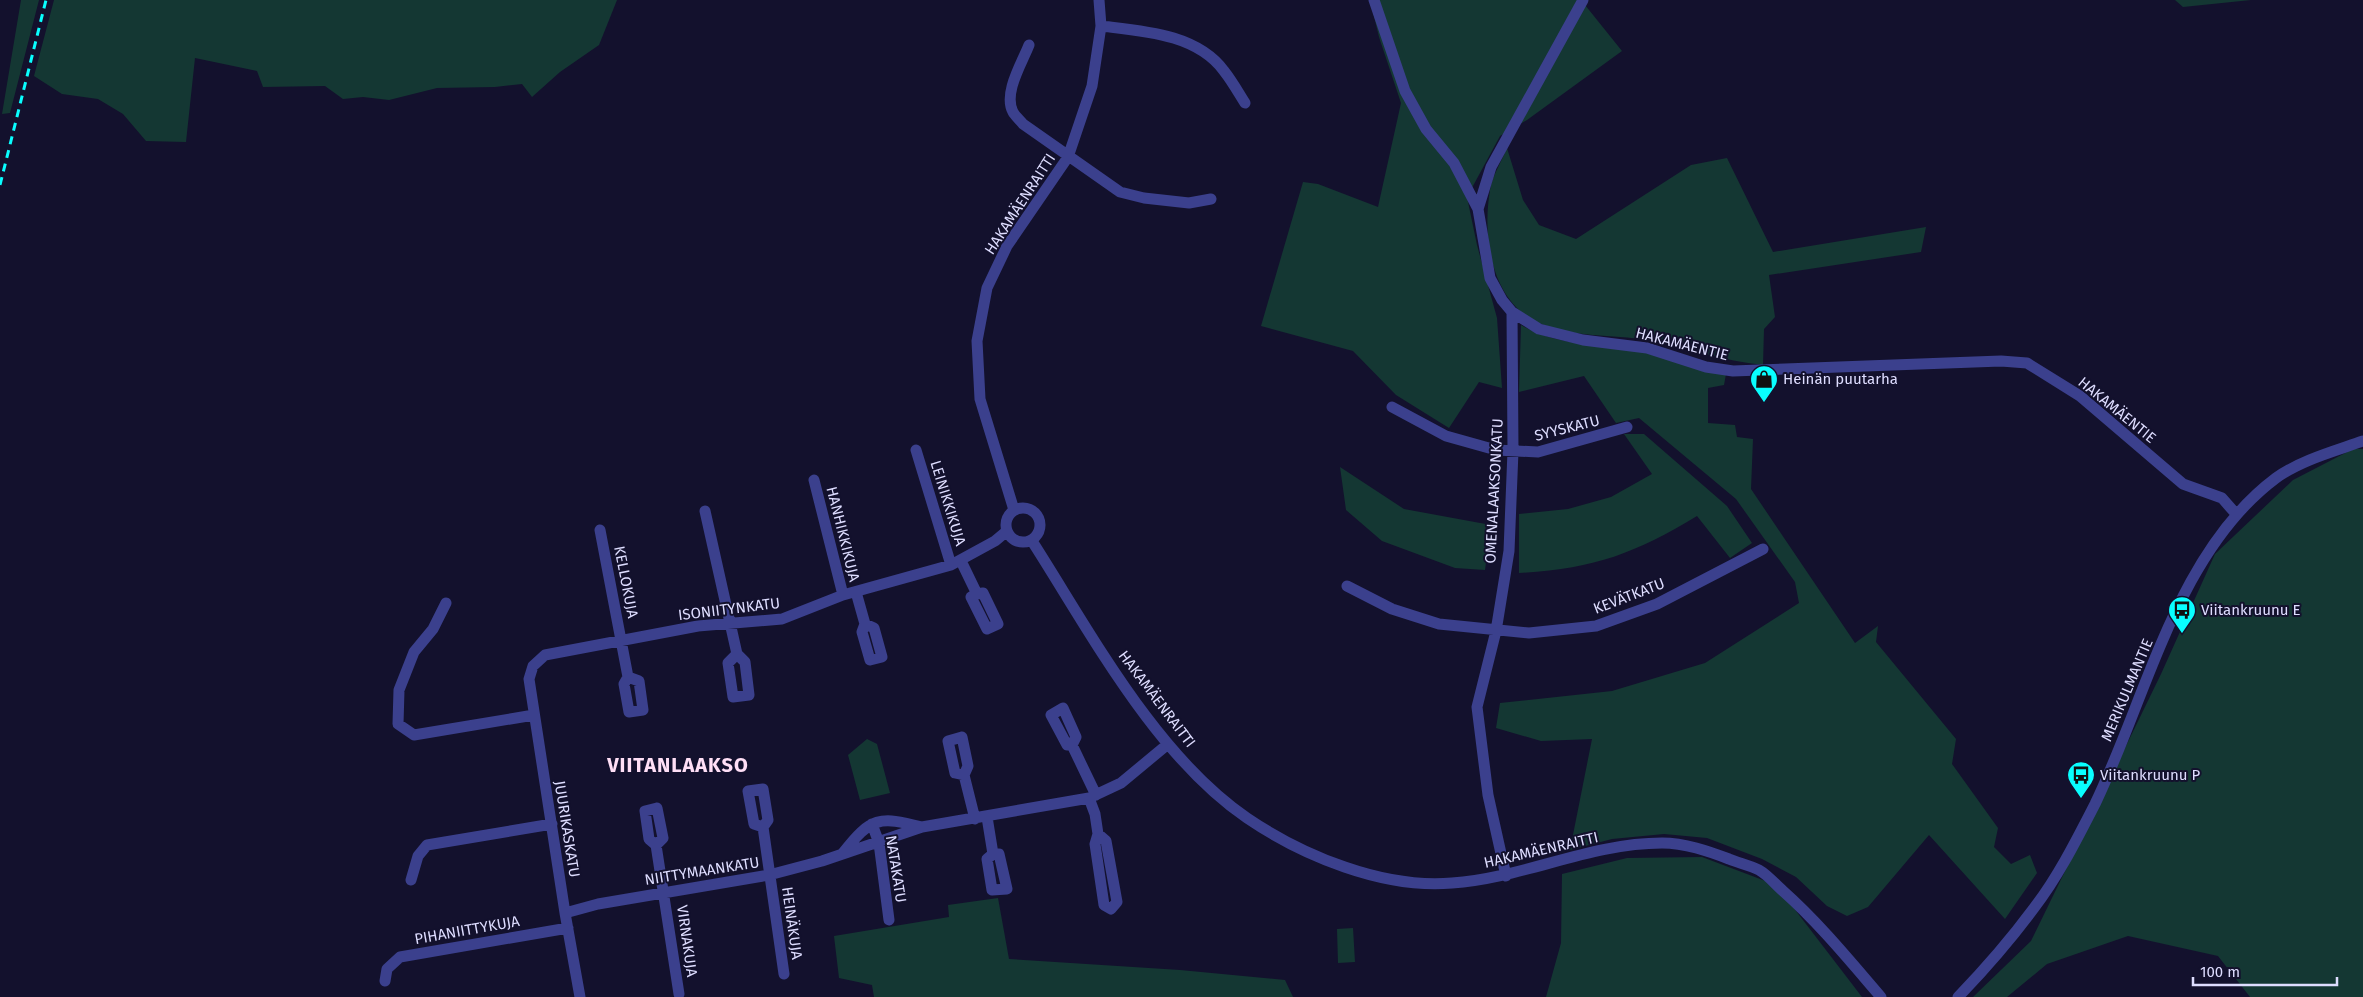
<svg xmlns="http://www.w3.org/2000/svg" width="2363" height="997" viewBox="0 0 2363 997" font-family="'Fira Sans',sans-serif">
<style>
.green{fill:#143733}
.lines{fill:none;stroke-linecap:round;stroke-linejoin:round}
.minor{stroke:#3b408d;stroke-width:11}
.rail{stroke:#09feff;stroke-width:3;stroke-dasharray:8 6;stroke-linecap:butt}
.labels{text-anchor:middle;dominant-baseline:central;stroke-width:4;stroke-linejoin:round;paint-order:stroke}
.street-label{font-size:15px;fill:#deddff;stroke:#13112d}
.poi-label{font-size:15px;fill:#deddff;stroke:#13112d;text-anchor:start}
.district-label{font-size:20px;font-weight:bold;letter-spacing:1px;fill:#ffdff6;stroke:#13112d}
</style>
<rect width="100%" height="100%" fill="#13112d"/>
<path class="green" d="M21 0H39L10 113 2 114Z
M54 0H617L599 45 560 72 532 97 522 84 495 87 437 88 389 100 363 97 343 99 325 86 263 87 257 71 195 58 186 142 146 141 123 114 98 99 62 94 34 76Z
M1370 0H1581L1622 51 1527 120 1500 136 1467 197 1477 245 1497 318 1502 388 1479 382 1449 428 1396 395 1353 351 1261 326 1303 182 1318 184 1378 207 1401 103 1379 37Z
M2175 0H2251L2183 7Z
M1507 148 1523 200 1539 225 1576 239 1691 165 1727 158 1773 252 1926 227 1921 252 1769 275 1775 317 1764 329 1763 365C1723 361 1687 347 1648 340 1611 334 1574 338 1539 323 1491 302 1482 237 1490 190 1492 176 1502 161 1507 148Z
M1521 325C1559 347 1605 344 1648 353 1674 358 1700 367 1726 374L1724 385 1708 388V423L1735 425 1737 437 1753 439 1751 489 1855 643 1878 626 1876 642 1956 739 1952 764 1998 828 1994 847 2011 864 2030 855 2037 873 2005 919 1929 835 1868 907 1847 916 1827 906 1796 877 1762 859 1707 838 1664 834 1612 839 1570 850 1592 739 1541 741 1496 728 1500 703 1612 691 1705 663 1799 603 1795 582 1736 499 1639 418 1616 423 1584 376 1519 392Z
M1624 434H1644L1727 506 1752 543 1730 558 1697 516C1634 554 1593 569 1519 573V514L1568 509 1611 497 1652 474Z
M2353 449H2363V997H2250L2218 956 2128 936 2047 964 2007 997H1973L2031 941 2161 674 2215 554 2293 480Z
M1340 467 1404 509 1491 525 1485 570 1455 568 1382 541 1346 510Z
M867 739 877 744 890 793 860 800 848 755Z
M1702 857 1776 885 1862 997H1546L1561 943 1562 874 1627 858Z
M998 898 1009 959 1180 970 1285 980 1293 997H874L872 985 839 978 834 936 949 917 948 905Z
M1353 928 1355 962 1338 963 1337 929Z"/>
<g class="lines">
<path class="minor" d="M1374 0 1405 91 1426 129 1454 163 1478 209
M1583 0 1491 167 1478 209 1490 278 1502 300 1512 312 1539 329 1583 340 1647 348 1706 367 1733 371 2001 361 2027 363 2080 396 2183 484 2222 498 2236 514
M1101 26C1143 31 1197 34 1224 71 1232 81 1238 92 1245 103
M1029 45C1022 63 1003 93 1013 112 1015 116 1020 120 1023 124L1120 192 1144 198 1189 203 1211 199
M1392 407 1446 436 1496 450 1538 452 1627 427
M916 450 951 565
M814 480 843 595
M1006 525a17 17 0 1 1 34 0a17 17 0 1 1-34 0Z
M1014 510 980 399 977 341 987 288 1007 246 1068 157 1092 86 1101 26 1099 0
M705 511 737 654 728 663 733 697 749 695 745 662 737 654
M600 530 628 677 624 684 629 712 643 710 639 681 628 677
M1032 541C1091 633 1155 755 1247 818 1303 856 1383 889 1452 883 1523 878 1590 843 1662 843 1685 843 1708 851 1729 859 1738 863 1750 865 1759 870 1768 875 1776 885 1783 891 1819 923 1850 961 1881 997
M961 561 977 594 971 597 987 629 998 624 983 593 977 594
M1347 586 1392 609 1439 624 1529 633 1596 626 1657 604 1763 549
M856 592 865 624 862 632 870 660 882 657 874 628 865 624
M446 603 433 629 414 652 399 690 398 724 414 735 534 715
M1072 745 1076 737 1063 708 1051 715 1067 745H1072L1096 795
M964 775 968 766 962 737 948 741 955 773 964 775 975 819
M1089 798 1095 814 1098 834 1095 844 1104 905 1111 909 1117 902 1106 841 1098 834
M987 817 993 854 987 859 992 890 1007 889 999 854H993
M872 824 879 843 889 920
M763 827 768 820 763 789 748 791 754 824 763 827 784 974
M656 845 663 838 657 808 645 811 649 839 656 845 679 994
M843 853C871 817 879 816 922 827
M1506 876 1488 795 1477 707 1496 631 1509 551 1513 451 1512 312
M411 880 418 856 427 845 552 824
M565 913 598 904 769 875 822 861 922 827 1089 798 1121 783 1168 744
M385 981 387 969 400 957 568 928
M580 997 565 913 529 679 533 666 545 655 698 626 782 619 843 595 951 565 995 541 1007 531
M1958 997C1985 969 2011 939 2034 908 2058 877 2077 839 2095 804 2147 696 2177 552 2276 478 2301 460 2335 451 2363 441"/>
<path class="rail" d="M0 185 46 0"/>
</g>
<defs>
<g id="shop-pin" transform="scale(1.4375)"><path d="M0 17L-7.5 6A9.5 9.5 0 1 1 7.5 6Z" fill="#09feff" stroke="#13112d"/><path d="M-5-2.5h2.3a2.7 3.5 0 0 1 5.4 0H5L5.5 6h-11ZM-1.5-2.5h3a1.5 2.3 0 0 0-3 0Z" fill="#111"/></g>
<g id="bus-pin" transform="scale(1.4375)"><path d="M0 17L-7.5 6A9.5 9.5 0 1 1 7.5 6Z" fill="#09feff" stroke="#13112d"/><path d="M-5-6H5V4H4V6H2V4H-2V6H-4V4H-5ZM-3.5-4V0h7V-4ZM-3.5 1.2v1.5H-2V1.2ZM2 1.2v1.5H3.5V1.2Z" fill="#111"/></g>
</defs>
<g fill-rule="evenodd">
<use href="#shop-pin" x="1764" y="379"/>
<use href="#bus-pin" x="2182" y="610"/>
<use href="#bus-pin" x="2081" y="775"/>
</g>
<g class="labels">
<g class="street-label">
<text transform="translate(1020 204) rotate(-57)">HAKAMÄENRAITTI</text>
<text transform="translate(1682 344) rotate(14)">HAKAMÄENTIE</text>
<text transform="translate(2117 410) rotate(39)">HAKAMÄENTIE</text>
<text transform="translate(1567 428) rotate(-14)">SYYSKATU</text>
<text transform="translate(1494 491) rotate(-87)">OMENALAAKSONKATU</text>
<text transform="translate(948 503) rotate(73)">LEINIKKIKUJA</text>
<text transform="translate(843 534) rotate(76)">HANHIKKIKUJA</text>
<text transform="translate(626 582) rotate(79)">KELLOKUJA</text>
<text transform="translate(1629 596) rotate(-21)">KEVÄTKATU</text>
<text transform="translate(729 609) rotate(-7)">ISONIITYNKATU</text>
<text transform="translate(2127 690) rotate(-67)">MERIKULMANTIE</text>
<text transform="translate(1157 699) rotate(53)">HAKAMÄENRAITTI</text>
<text transform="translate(567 829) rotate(81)">JUURIKASKATU</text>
<text transform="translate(1541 850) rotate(-13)">HAKAMÄENRAITTI</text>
<text transform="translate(896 869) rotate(81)">NATAKATU</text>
<text transform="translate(702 871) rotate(-9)">NIITTYMAANKATU</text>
<text transform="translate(792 923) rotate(82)">HEINÄKUJA</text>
<text transform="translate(467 930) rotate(-10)">PIHANIITTYKUJA</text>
<text transform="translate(687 941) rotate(82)">VIRNAKUJA</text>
</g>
<g class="poi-label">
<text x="1783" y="379">Heinän puutarha</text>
<text x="2201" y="610">Viitankruunu E</text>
<text x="2100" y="775">Viitankruunu P</text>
</g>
<g class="district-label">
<text x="678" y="765">VIITANLAAKSO</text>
</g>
</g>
<path d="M2193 977v8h144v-8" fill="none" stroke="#deddff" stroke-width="2.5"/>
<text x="2200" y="977" font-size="15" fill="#deddff" stroke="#13112d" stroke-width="4" paint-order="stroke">100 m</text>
</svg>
